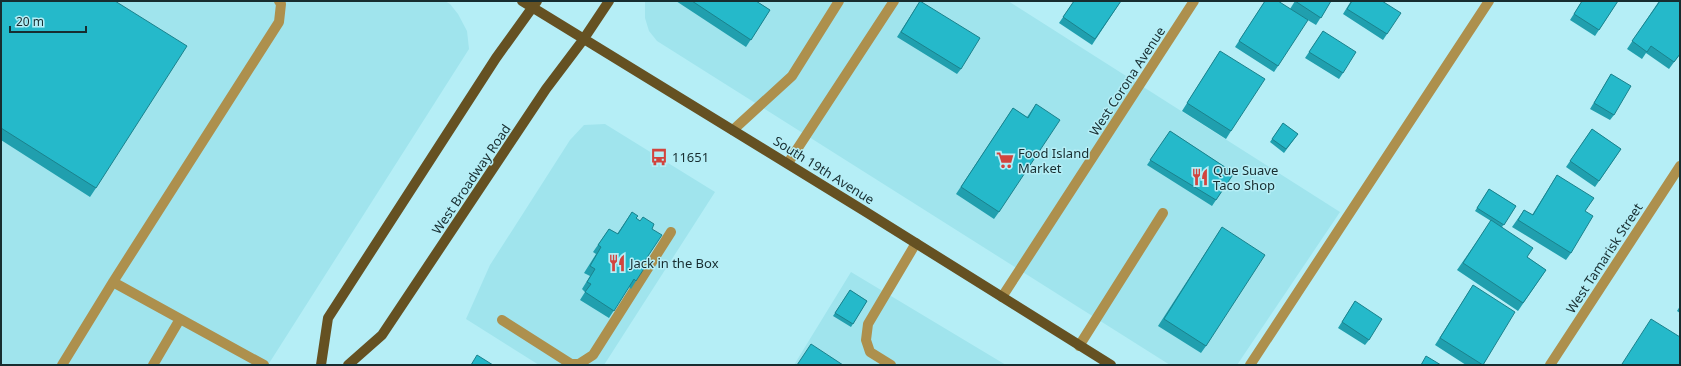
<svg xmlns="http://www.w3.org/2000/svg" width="1681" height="366" viewBox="0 0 1681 366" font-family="'Noto Sans',sans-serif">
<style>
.built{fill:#a0e4ed}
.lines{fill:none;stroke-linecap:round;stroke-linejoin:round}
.minor{stroke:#ad904d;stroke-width:10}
.major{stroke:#655122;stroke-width:10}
.wall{fill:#209fae}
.building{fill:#25b9ca;stroke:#1a828d}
.labels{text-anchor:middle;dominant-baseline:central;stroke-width:3;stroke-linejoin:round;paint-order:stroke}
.street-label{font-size:13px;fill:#172d30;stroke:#b5eef6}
.poi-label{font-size:13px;fill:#172d30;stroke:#b5eef6;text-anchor:start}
</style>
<rect width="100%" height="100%" fill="#b5eef6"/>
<path class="built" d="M1 1H445L450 4 458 14 467 31 469 49 268 365H1Z
M645 1H1008L1340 212 1237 365H1170L657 41 649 31 645 18Z
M605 124 715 192 604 365H539L466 319 490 265 570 140 584 125Z
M851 272 1006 365H794Z"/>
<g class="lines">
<path class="minor" d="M733 130 792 76 839 1
M788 163 894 1
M113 282 264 365
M1002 297 1194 1
M502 320 571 364H579L593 355 671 232
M1079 346 1163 213
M62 365 113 282 279 22 281 4 279 1
M153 365 180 319
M891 365 870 352 866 340 868 324 916 243
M1250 365 1489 1
M1550 365 1680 166"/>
<path class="major" d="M522 1 866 212 1111 365
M321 365 328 318 496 58 537 1
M348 365 382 335 546 89 583 40 609 1"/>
</g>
<path class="wall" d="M1 1 96 188 90 197 1 140Z
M676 1H756L770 10 746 47Z
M920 1 961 69 957 74 897 37Z
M1074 1H1121L1092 45 1059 23Z
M1265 1 1290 9 1295 1H1331L1316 25 1296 13 1278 66 1274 72 1235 47Z
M1351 1H1382L1387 34 1383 40 1343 14Z
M1582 1H1618L1595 36 1570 20Z
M1659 1 1680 54 1669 69 1646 53 1642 59 1627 49Z
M1323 31 1343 73 1339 79 1305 58Z
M1220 51 1231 131 1226 139 1182 111Z
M1611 74 1614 115 1610 120 1590 109Z
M1036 104 999 212 994 219 956 194 1013 108 1027 117Z
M1283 123 1298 134 1284 153 1270 142Z
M1592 129 1621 149 1595 187 1566 167Z
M1170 131 1234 173 1212 206 1147 165Z
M1557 175 1585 211 1571 253 1566 260 1512 227 1524 210 1532 215Z
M1489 189 1516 206 1502 227 1527 257 1546 270 1518 311 1457 270 1491 221 1475 211Z
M632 212 636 218 652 229 642 265 636 281 631 289 629 287 609 318 580 300 585 292 582 289 590 276 584 273 596 254 593 252 609 229 617 234Z
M1222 227 1206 346 1201 353 1158 326Z
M1473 285 1482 365H1466L1435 345Z
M850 290 867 301 851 327 833 316Z
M1355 301 1369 340 1365 345 1338 328Z
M1680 306V313L1677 311Z"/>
<path class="building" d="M1 1H115L187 46 96 188 1 128Z
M692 1H756L770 10 751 40Z
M920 1 980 38 961 69 901 32Z
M1074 1H1121L1095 39 1063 17Z
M1265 1H1278L1308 20 1278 66 1239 41Z
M1295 1H1331L1321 18Z
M1352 1H1382L1401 13 1387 34 1347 9Z
M1582 1H1618L1599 30 1574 14Z
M1660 1H1679L1680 2V54L1674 62 1651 46 1647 52 1632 41Z
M1323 31 1356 52 1343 73 1309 52Z
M1220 51 1265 79 1231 131 1187 103Z
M1611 74 1631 86 1614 115 1594 103Z
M1036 104 1060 120 999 212 961 187 1013 108 1028 118Z
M1283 123 1298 134 1286 149 1272 139Z
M1592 129 1621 149 1599 181 1570 161Z
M1170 131 1234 173 1216 200 1150 160Z
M1557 175 1594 198 1585 211 1593 216 1571 253 1518 220 1524 210 1533 215Z
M1489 189 1516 206 1504 225 1477 208Z
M632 212 638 216 636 218 640 221 643 217 654 224 652 229 662 235 642 265 645 267 636 281 634 279 614 311 585 292 591 284 587 282 595 269 590 266 601 247 598 245 609 229 618 234Z
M1491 220 1533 248 1527 257 1546 270 1523 303 1463 263Z
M1222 227 1265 255 1206 346 1164 319Z
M1473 285 1515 312 1483 365 1440 338Z
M850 290 867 301 853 324 835 313Z
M1355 301 1382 319 1369 340 1342 322Z
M1651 319 1680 337V365H1624L1622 364Z
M811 344 843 365H797Z
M477 355 493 365H471Z
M1426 356 1441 365H1421Z"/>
<defs>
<g id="bus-bare" transform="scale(1.38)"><path d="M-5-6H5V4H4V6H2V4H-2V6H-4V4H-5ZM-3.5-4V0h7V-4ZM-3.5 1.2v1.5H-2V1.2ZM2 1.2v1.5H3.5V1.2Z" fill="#d2443e" stroke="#b5eef6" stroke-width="2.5" paint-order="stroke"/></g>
<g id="supermarket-bare" transform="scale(1.38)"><path d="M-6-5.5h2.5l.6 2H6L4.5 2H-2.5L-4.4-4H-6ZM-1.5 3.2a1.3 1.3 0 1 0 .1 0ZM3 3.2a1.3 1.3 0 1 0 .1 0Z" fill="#d2443e" stroke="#b5eef6" stroke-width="2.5" paint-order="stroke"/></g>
<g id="restaurant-bare" transform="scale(1.38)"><path d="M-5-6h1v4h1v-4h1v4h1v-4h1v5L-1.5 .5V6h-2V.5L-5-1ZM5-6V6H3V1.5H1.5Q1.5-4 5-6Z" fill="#d2443e" stroke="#b5eef6" stroke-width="2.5" paint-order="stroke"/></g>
</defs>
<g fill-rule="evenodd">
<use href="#bus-bare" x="659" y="157"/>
<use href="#supermarket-bare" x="1005" y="160"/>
<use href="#restaurant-bare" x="1200" y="177"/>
<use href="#restaurant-bare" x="617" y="263"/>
</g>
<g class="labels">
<g class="street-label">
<text transform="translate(1127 81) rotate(-57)">West Corona Avenue</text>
<text transform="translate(824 170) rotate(32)">South 19th Avenue</text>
<text transform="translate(471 179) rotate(-56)">West Broadway Road</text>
<text transform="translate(1604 258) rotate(-57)">West Tamarisk Street</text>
</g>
<g class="poi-label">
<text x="1018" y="153">Food Island<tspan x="1018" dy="15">Market</tspan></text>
<text x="672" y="157">11651</text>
<text x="1213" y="170">Que Suave<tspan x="1213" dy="15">Taco Shop</tspan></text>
<text x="630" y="263">Jack in the Box</text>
</g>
</g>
<rect width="1681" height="366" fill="none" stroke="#172d30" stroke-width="4"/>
<path d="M10 26v6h76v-6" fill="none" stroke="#172d30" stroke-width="2"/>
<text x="16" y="26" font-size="12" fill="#172d30" stroke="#b5eef6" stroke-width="3" paint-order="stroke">20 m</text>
</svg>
